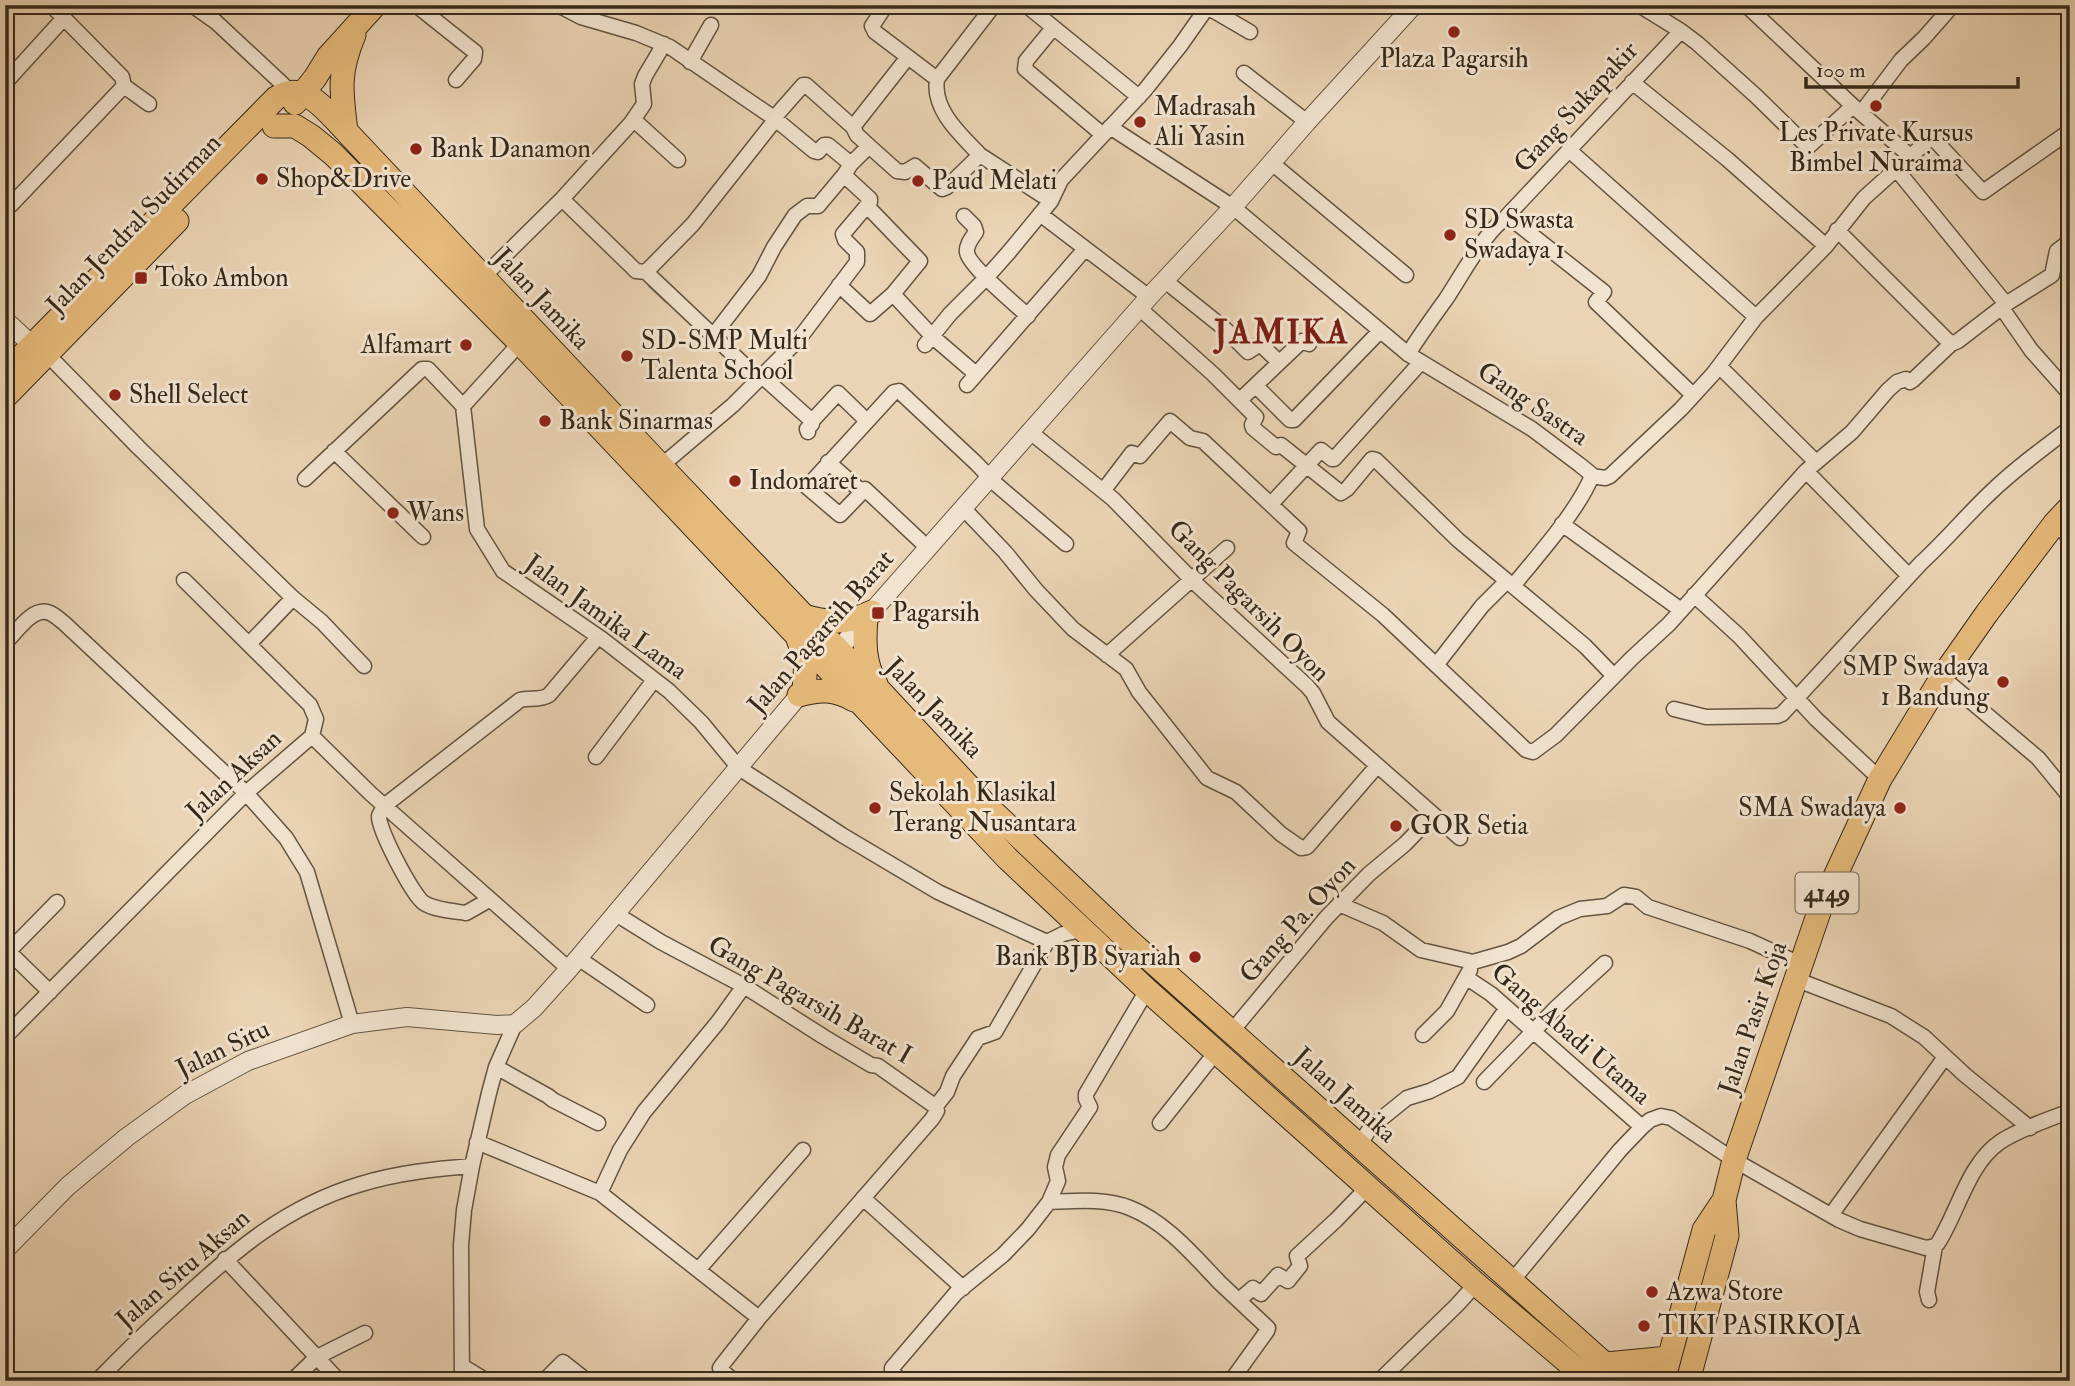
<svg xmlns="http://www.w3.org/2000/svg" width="2075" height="1386" viewBox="0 0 2075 1386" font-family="'IM FELL Double Pica',serif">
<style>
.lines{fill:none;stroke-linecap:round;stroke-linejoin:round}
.stream{stroke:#717f75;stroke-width:4.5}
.minor-casing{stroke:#635441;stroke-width:17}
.tertiary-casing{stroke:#635441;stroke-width:20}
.primary-casing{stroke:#36291a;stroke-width:25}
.minor{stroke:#f2e3cf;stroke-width:14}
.tertiary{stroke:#f2e3cf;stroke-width:18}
.primary{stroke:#e6ba7a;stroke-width:23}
.poi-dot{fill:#8f2418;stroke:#f2e3cf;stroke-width:2.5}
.labels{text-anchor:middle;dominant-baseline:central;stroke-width:6;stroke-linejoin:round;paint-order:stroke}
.shield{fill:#f2e3cf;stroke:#6e6150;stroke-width:2}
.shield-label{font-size:24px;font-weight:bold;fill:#36291a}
.poi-label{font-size:26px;fill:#36291a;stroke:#f2e3cf;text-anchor:start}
.street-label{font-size:26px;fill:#36291a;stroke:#f2e3cf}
.district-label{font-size:33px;font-weight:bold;letter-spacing:2px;fill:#7a1f14;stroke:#f2e3cf}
</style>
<rect width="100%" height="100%" fill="#ebd4b5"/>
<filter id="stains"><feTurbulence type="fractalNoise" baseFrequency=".00286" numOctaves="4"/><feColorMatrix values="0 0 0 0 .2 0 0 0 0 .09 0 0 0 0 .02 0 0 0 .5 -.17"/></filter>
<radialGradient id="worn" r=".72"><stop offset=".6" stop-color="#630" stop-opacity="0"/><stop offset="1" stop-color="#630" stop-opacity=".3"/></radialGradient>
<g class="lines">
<path class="stream" d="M650 285 667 301"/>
<g class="minor-casing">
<path id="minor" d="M192 5 216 22 290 91
M416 5 475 52 474 59 456 80
M558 5 581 17 636 33 670 47 774 118 814 151 818 152 824 145H828L851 164
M886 5 872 26 875 32 937 79
M1026 5 1139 97
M1639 5 1681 31 1697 43 1756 96 1808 147 1853 106
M1746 5 1853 106 1910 156
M1053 28 1026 61 1025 69 1103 135
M690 62 711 25
M1244 73 1307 122
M1632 82 1727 159 1826 246
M5 83 64 18
M124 86 149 104
M1861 113 1901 60 1924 38 1953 5
M774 118 803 85H806L853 127 857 135 869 146
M634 120 678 160
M853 127 908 57
M1110 127 1233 207 1408 354 1532 429 1580 465 1591 474 1592 476
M1569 150 1756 317
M980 155C961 135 932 110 937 79L994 5
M1273 164 1406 275
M1897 170 2006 304
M562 199 631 266 636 271 646 272 693 224 775 120
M5 206 11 205 124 86 122 77 51 5
M867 206 920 261 893 294 933 337 976 374
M1040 214 1149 297
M964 216 974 226 976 232C972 238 966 245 967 252 968 265 1016 305 1028 316
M1507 216 1681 31
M1837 230 1951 344
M646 272 759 379
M483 277 562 199 631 123 644 104 642 84 645 76 664 44
M1164 280 1225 329 1248 352 1260 344 1279 362
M839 285 870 314 893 294
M1139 308 1213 374 1256 417 1252 425 1253 428 1276 447 1281 445 1341 493 1347 489 1372 459 1376 460 1458 540 1513 586
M2002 308 2031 350 2070 394
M713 336 759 276 774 247 795 215 807 206H818L844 175
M520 343 463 406 477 529 503 571 602 639 669 691 701 722 739 768 842 835 938 892 1047 942 1063 934 1081 930
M925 345 950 314 986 278 1009 252 1051 201 1061 180 1145 90 1180 46 1206 9 1214 11 1250 32
M47 354 138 447 293 598 322 622 364 666
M1408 354C1420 335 1433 317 1446 299 1459 280 1489 224 1509 217L1604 292 1596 302 1693 395
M1719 366 1816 462
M762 376 812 421V424L807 429 808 432
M967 385 1085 249
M1256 386 1290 420H1294L1380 331
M1240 400 1302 341 1309 344
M812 421 838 393 867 421
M1029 431 1113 499 1194 582 1307 686 1313 693 1328 722 1460 838
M334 451 423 537
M828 462 861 491
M661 466 733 405 799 339 857 262V252L845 240 843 234 870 202V199L844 175 851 164 869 146 897 171 905 172 915 166 942 189 947 187 980 155 1051 201
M1806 471 1909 576
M1592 476 1605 478 1610 476 1681 409 1713 374 1756 317 1826 246 1864 198 1932 137 1983 192 2070 131
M1592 476C1577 512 1538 555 1513 586L1585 646 1614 676
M305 479 422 369H428L463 406
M1103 491 1132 453 1140 456 1170 421 1190 438 1203 441 1299 531 1294 543 1383 615 1526 750 1533 752 1556 735 1632 658 1669 624 1806 471 1852 432 1888 390 1897 382 1906 379 1910 382 1913 380 1951 344 1958 341 2006 304 2052 275 2057 251 2070 241
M1271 504 1321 450 1332 459H1334L1421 362
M963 508 1005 552 1036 590 1073 629 1126 669 1139 692 1207 778 1236 792 1281 834 1301 848 1307 847 1377 766
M2055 523 2070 538
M1562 524 1681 610
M929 549 865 489 840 515 807 487 894 392 899 391 976 463 997 485 1066 544
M184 580 310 705 316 719 312 736
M1694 595 1739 636 1816 719 1880 779
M5 643C16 633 33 605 50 613 55 615 60 620 64 623L246 793 286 838 307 872 352 1024
M249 644 293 598
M1107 655 1227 548
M1437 664 1482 606 1507 581
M1942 677 2038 758 2070 797
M1674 709 1706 717 1777 716 1782 714 1921 563C1945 541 1966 516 1990 493 2015 469 2042 449 2070 428
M312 736 371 794 569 969
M596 757 654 680
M489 900 466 913C453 911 435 910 424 903 413 896 378 829 379 816 379 815 384 807 384 806L520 700C529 697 540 701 549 695L598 637
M1339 904 1383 923 1421 950 1473 962 1508 952 1521 946 1558 918 1580 909 1607 906 1624 895 1636 897 1648 907 1750 941 1800 964
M616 914 661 942 744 986 824 1037 871 1065 878 1066 936 1107 937 1111 932 1119 759 1318 722 1365 720 1368 721 1370 734 1381
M9 952 50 992
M5 955 57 902
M578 958 647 1005
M1467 978 1491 994 1642 1127
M1795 979 1891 1016 1924 1037 1965 1075 2030 1128
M1232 1031 1326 918 1369 874 1405 844 1433 815
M1423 1035 1447 1011 1470 970
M5 1037 246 793 312 736
M496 1067 548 1096 553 1100 598 1123
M1484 1082 1557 1007 1605 963
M936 1106 947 1092 953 1076 978 1038 995 1032 1047 942
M1160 1123 1216 1052
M477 1142 600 1193 759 1318
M1359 1145 1371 1127 1407 1098 1430 1091 1458 1077 1507 1008
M600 1193 620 1150 644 1112 718 1022 744 986
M863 1198 963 1288
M1049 1202 1058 1181 1055 1167 1058 1155 1090 1107 1086 1099V1094L1147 990
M1831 1215 1945 1057
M225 1259 339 1381
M698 1270 803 1150
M1514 1284 1517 1275 1620 1150 1642 1127 1650 1120 1661 1116 1671 1118 1734 1160 1839 1220 1860 1229 1926 1248 1935 1246 1938 1243C1958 1212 1968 1164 2000 1142 2019 1129 2048 1120 2070 1111
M1239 1300 1253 1288 1261 1294 1278 1275 1288 1281 1300 1266 1297 1256 1336 1220 1368 1187
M1929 1300 1927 1292 1935 1246
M462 1366 487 1381
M97 1381C123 1354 150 1328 178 1303 234 1251 286 1206 361 1184 397 1173 434 1169 472 1166
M292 1381 317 1357 365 1333
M462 1381 461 1245 464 1210 472 1166 489 1093 496 1067 515 1024
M544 1381 563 1362 587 1381
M903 1381 892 1373V1368L956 1293 1003 1255 1028 1229 1049 1202C1076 1201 1105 1198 1130 1208 1166 1222 1194 1256 1220 1283 1236 1298 1252 1313 1268 1328L1267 1331 1231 1381
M1379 1381 1457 1305 1476 1284"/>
</g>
<g class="tertiary-casing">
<path id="tertiary" d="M5 320 32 345 42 352
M831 658 1149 297 1233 207 1307 122 1414 5
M5 1250 68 1186 127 1137 185 1095 248 1061 352 1024 407 1017 497 1025 515 1024 534 1008 569 969 806 687"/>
</g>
<g class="primary-casing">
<path id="primary" d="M295 103 315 78 328 57 375 5
M274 126H295L311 136 333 154 520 343 1008 859 1147 990 1476 1284 1590 1381
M346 131C341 91 338 73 354 35
M5 373 276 98C305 79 327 112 346 131L661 466 804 616 881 692 987 806 1126 938 1624 1381
M5 397 177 221
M804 616C829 624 848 623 872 612
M866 619C864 642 864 663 876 684
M798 639 806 662 804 690
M799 695C820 689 835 689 854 700
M1606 1364 1669 1358
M1663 1381 1704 1230 1724 1200
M1688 1381 1727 1236 1724 1200 1734 1160 1820 909 1880 779 1942 677 1987 613 2055 523 2070 507"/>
</g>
<use href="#minor" class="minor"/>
<use href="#tertiary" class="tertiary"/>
<use href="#primary" class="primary"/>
</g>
<g class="poi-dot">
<circle cx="1454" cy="32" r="7"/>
<circle cx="1876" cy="106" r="7"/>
<circle cx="1140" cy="122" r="7"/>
<circle cx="416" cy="149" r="7"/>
<circle cx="262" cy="179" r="7"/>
<circle cx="918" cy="181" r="7"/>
<circle cx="1450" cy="235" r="7"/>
<rect x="134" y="271" width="14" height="14" rx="3.5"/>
<circle cx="466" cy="345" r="7"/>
<circle cx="627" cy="356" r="7"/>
<circle cx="115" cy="395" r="7"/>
<circle cx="545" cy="421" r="7"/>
<circle cx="735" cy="481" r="7"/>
<circle cx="393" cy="513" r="7"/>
<rect x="871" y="606" width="14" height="14" rx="3.5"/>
<circle cx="2003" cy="682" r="7"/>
<circle cx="875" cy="808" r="7"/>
<circle cx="1900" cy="808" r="7"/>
<circle cx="1396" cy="826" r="7"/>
<circle cx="1195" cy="957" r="7"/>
<circle cx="1652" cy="1292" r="7"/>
<circle cx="1644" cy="1326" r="7"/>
</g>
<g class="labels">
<rect class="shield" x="1795.5" y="872.5" width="63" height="41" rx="5"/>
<g class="shield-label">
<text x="1827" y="893">4149</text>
</g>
<g class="poi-label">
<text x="1454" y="59" text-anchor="middle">Plaza Pagarsih</text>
<text x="1154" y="107">Madrasah<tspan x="1154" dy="30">Ali Yasin</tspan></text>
<text x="1876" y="133" text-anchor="middle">Les Private Kursus<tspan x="1876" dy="30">Bimbel Nuraima</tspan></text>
<text x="430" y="149">Bank Danamon</text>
<text x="276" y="179">Shop&amp;Drive</text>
<text x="932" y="181">Paud Melati</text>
<text x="1464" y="220">SD Swasta<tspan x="1464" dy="30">Swadaya 1</tspan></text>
<text x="155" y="278">Toko Ambon</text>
<text x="641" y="341">SD-SMP Multi<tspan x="641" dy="30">Talenta School</tspan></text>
<text x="452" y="345" text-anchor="end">Alfamart</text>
<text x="129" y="395">Shell Select</text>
<text x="559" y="421">Bank Sinarmas</text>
<text x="749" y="481">Indomaret</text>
<text x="407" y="513">Wans</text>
<text x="892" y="613">Pagarsih</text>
<text x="1989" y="667" text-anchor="end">SMP Swadaya<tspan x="1989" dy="30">1 Bandung</tspan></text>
<text x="889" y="793">Sekolah Klasikal<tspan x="889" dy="30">Terang Nusantara</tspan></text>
<text x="1886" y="808" text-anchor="end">SMA Swadaya</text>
<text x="1410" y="826">GOR Setia</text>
<text x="1181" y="957" text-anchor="end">Bank BJB Syariah</text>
<text x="1666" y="1292">Azwa Store</text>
<text x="1658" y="1326">TIKI PASIRKOJA</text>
</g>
<g class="street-label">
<text transform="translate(1576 107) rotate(-47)">Gang Sukapakir</text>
<text transform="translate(134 224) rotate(-46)">Jalan Jendral Sudirman</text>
<text transform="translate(542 299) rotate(47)">Jalan Jamika</text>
<text transform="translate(1533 404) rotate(34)">Gang Sastra</text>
<text transform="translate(1249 601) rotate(45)">Gang Pagarsih Oyon</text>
<text transform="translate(606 617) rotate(36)">Jalan Jamika Lama</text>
<text transform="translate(821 632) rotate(-49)">Jalan Pagarsih Barat</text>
<text transform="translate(934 708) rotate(46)">Jalan Jamika</text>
<text transform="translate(234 775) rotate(-43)">Jalan Aksan</text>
<text transform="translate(1298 920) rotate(-48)">Gang Pa. Oyon</text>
<text transform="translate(810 1000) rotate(30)">Gang Pagarsih Barat I</text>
<text transform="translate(1753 1018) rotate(-71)">Jalan Pasir Koja</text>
<text transform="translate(1571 1034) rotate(41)">Gang Abadi Utama</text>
<text transform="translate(223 1049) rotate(-26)">Jalan Situ</text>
<text transform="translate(1345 1095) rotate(42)">Jalan Jamika</text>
<text transform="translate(183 1269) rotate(-41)">Jalan Situ Aksan</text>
</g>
<g class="district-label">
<text x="1282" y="332">JAMIKA</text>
</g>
</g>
<rect width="2075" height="1386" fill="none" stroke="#ebd4b5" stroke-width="28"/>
<rect x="7" y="7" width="2061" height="1372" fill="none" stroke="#36291a" stroke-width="3.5"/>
<rect x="14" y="14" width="2047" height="1358" fill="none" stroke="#36291a" stroke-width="2"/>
<path d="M1806 77v10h212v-10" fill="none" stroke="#36291a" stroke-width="3.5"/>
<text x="1816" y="77" font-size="21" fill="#36291a" stroke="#f2e3cf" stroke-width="5" paint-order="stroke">100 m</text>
<rect width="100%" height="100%" filter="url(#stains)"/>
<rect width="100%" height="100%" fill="url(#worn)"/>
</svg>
